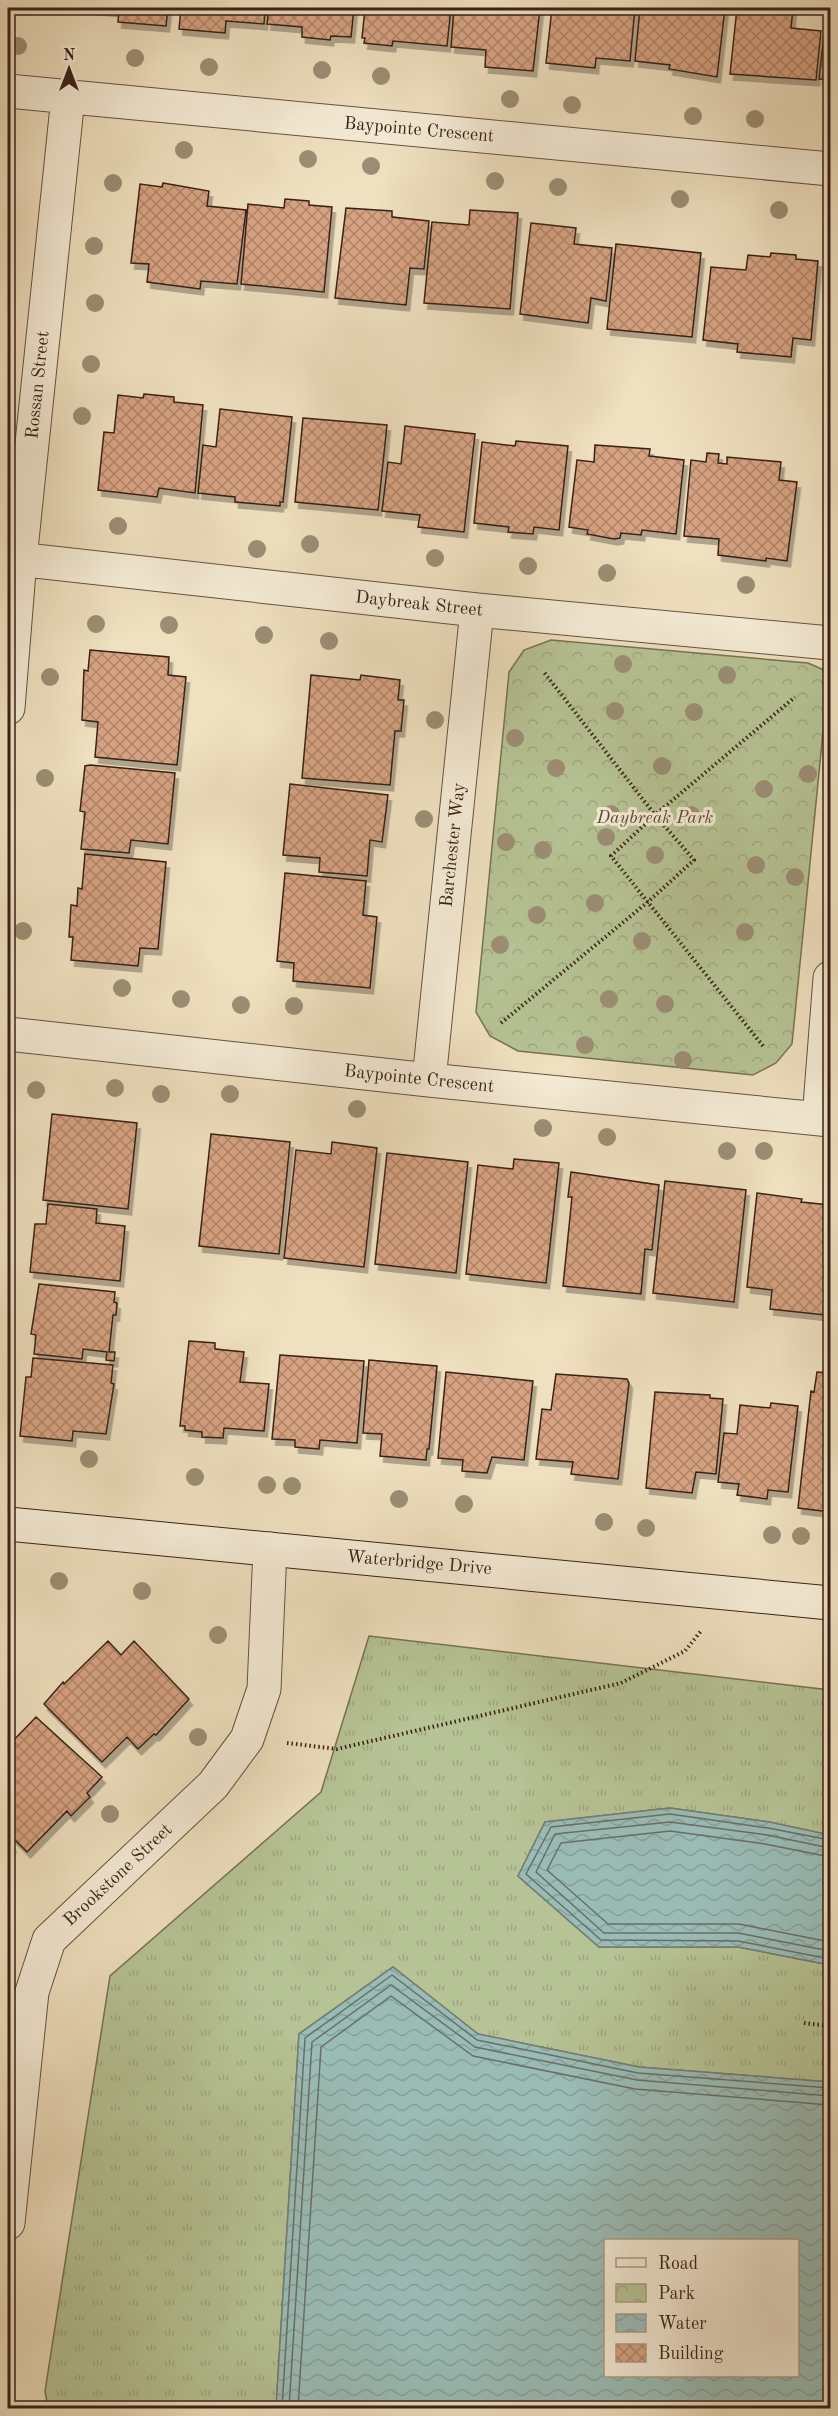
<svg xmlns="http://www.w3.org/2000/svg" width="838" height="2416" viewBox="0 0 838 2416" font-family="'Old Standard TT',serif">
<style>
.grass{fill:url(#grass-tufts);stroke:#787256;stroke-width:1.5}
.park{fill:url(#park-crowns);stroke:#787256;stroke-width:1.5}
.water{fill:url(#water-waves);stroke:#737e77;stroke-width:1.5;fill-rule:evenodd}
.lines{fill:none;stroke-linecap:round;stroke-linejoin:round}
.shore{stroke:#6a6e67;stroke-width:1.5}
.building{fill:url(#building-cross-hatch);stroke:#392118;stroke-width:1.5;filter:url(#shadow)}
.street-casing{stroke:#665142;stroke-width:35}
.secondary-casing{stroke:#392118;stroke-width:35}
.path{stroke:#392118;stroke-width:4;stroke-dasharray:1.5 3;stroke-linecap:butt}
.street{stroke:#f5ebd5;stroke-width:33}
.secondary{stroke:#f5ebd5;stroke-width:33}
.tree{fill:#9c8e74}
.labels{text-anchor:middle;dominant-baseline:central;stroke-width:6;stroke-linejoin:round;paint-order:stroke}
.street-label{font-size:18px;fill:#392118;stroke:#f5ebd5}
.park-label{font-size:18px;font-style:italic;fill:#584a37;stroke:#f5ebd5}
</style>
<defs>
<pattern id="grass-tufts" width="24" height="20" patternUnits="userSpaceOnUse" patternTransform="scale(1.5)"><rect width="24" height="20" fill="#b6c394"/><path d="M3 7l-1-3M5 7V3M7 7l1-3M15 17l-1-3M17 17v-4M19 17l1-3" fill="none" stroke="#9da77f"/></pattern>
<pattern id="park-crowns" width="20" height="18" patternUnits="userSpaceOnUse" patternTransform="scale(1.5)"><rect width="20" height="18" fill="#b6c394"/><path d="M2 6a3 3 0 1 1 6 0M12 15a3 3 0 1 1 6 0" fill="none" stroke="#9da77f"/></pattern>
<pattern id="water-waves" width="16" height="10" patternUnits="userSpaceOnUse" patternTransform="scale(1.5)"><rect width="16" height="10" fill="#9abcb6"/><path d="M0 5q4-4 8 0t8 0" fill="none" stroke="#85a19c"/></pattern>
<pattern id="building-cross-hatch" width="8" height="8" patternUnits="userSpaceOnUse" patternTransform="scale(1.5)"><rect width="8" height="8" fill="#d7a281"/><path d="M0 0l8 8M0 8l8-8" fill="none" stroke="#af8469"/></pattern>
<filter id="shadow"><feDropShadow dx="3.5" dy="6" stdDeviation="0" flood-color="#0004"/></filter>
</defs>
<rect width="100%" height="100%" fill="#efe0bf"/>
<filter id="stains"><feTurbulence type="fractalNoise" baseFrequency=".00333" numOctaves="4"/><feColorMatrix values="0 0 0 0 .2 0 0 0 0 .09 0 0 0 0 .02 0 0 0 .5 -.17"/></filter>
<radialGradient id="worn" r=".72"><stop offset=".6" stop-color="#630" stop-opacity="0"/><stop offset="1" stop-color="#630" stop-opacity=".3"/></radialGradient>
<path class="grass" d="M369 1636 830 1690V1835L769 1822 670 1808 545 1822 518 1876 599 1947H738L830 1965V2082L639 2067 478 2034 393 1967 299 2034 276 2408H48L45 2391 110 1976 321 1792Z"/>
<path class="park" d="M551 640 808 663 822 669 828 682 792 1044 776 1063 753 1075 518 1051 490 1036 476 1012 509 672 524 650Z"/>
<path class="water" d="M670 1808 769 1822 830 1835V1965L738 1947H599L518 1876 545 1822Z
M393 1967 478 2034 639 2067 830 2082V2408H276L299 2034ZM606 2240H798V2376H606Z"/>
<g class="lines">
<path class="shore" d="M830 1840 768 1828 670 1814 551 1827 526 1874 601 1940 738 1941 830 1959
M830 1848 767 1835 670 1822 555 1834 536 1872 604 1933H738L830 1951
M830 1857 765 1844 670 1831 561 1843 547 1870 608 1924H739L830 1942
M282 2408 305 2038 392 1975 477 2040 638 2073 830 2088
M289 2408 312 2042 391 1985 475 2047 637 2080 830 2096
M298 2408 321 2047 391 1996 473 2056 635 2089 830 2105"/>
</g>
<path class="building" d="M84 8H168L166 26 118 22 119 11Z
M181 8H265L264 24 226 21 225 33 179 29Z
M269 8H354L351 37 331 36 330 40 302 37V27L267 24Z
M365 8H451L447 46 393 41 392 46 364 43 365 38H362Z
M454 8H540L533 71 485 67 486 50 451 47Z
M552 8H635L630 61 596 58 595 68 546 63Z
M640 8H725L717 77 669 69 670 65 635 61Z
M737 8H793L791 28 821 31 816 80 730 74Z
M827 8H830V80L819 79Z
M163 183 209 191 207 206 246 210 237 284 201 281 200 289 147 282 149 264 131 263 140 184 162 187Z
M285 199 309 201V205L332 207 324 292 241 284 248 204 284 208Z
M346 208 392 211V217L429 221 424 269 410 268 406 305 335 298Z
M470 210 518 213 510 309 424 303 432 222 469 225Z
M531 223 576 228 574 244 612 248 606 301 591 298 588 323 520 314Z
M616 244 701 253 692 337 607 329Z
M771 253 796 255V259L818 261 811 340 793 338 791 357 737 352 738 344 703 340 711 267 746 270 748 255 770 257Z
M144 394 174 397V402L203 405 195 493 159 488 157 497 98 490 104 432 114 433 118 395 143 398Z
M220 409 292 417 283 502H280V506L235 502V497L198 493 203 445 216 447Z
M303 418 387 425 378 510 295 502Z
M405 426 475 434 464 532 418 527 420 515 382 511 388 462 401 464Z
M516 441 568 446 559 530 534 527 533 534 508 532 509 527 474 523 482 442 515 446Z
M595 445 650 449 649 456 684 460 676 534 642 530 641 535 621 533 620 538 614 539 587 534 588 530 569 527 577 460 594 462Z
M707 453 719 454 718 463 727 464V457L781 462 779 480 797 482 787 561 766 558V561L718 555 719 539 684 536 691 460 706 462Z
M90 650 169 657 168 675 186 677 177 765 95 757 98 722 82 720 84 670 88 671Z
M311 675 360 680 361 675 400 680 398 700H404L401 731H395L390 785 302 778Z
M90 765 175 773 168 844 131 840 129 853 81 849 85 812 80 811 85 766Z
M290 784 388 795 382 842 370 840 367 876 319 872 320 858 283 855Z
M85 854 166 862 158 949 140 948 138 966 71 960 73 937H69L71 905 77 906 78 888 82 889Z
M285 873 366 881 363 915 377 917 370 988 293 981 294 963 277 961Z
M52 1114 137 1123 128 1209 43 1200Z
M211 1134 290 1142 279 1254 199 1246Z
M332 1142 377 1148 364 1267 284 1258 296 1150 331 1154Z
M387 1153 468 1162 456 1273 375 1264Z
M514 1159 559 1163 546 1283 466 1274 478 1165 513 1169Z
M571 1172 659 1185 652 1250 645 1249 641 1294 563 1286 572 1197H568Z
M665 1181 746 1190 734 1302 653 1293Z
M757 1193 802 1199 801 1202 830 1205V1261L825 1315 770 1309 772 1290 747 1287Z
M48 1204 97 1209 96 1223 125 1226 120 1281 30 1272 35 1224H46Z
M39 1284 115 1292 114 1302 117 1303 116 1315H113L109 1352H115L114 1361 106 1360 107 1352 83 1349 82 1359 34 1354 36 1335 31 1334Z
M189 1341 215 1343V1349L244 1352 240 1382 269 1384 264 1431 224 1428 223 1438 202 1437V1432L185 1430V1426H180Z
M280 1355 364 1361 357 1443 320 1440 319 1449 295 1447V1440L272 1439Z
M33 1358 113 1365 111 1383 114 1384 106 1434 73 1431 72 1441 20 1436 26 1377H31Z
M369 1360 437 1366 429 1449H427L426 1460 380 1456 382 1434 363 1433Z
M446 1372 533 1381 524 1460 492 1457 487 1473 462 1471 463 1460 438 1458Z
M817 1372 830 1373V1512L798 1508 811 1391 814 1392Z
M556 1374 627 1379 629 1383 618 1479 571 1474 573 1462 536 1459 542 1409 551 1410Z
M655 1392 710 1395V1398L723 1399 716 1474 696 1472 692 1493 646 1488Z
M771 1403 798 1406 788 1492 768 1490 767 1499 737 1495 739 1484 718 1482 724 1433 737 1434 740 1405 770 1408Z
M108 1641 121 1655 134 1641 189 1699 156 1735 154 1734 138 1749 127 1737 102 1762 44 1704 63 1682 64 1684Z
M36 1717 102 1777 87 1793 90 1797 71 1816 67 1811 27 1852 8 1833V1746Z
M8 1841 13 1846 8 1853Z"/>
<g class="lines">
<g class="street-casing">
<path id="street" d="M8 91 830 169
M8 558 477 610 830 643
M8 708 20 559 68 97
M8 1034 429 1080 830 1120
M429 1080 477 610
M819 1119 830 978
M8 2223 32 1992 49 1940 213 1785 247 1739 264 1689 270 1549"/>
</g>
<g class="secondary-casing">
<path id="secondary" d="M8 1524 830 1603"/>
</g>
<path class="path" d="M501 1023 649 901 694 860 655 815 543 671
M763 1046 611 856 655 815 795 697
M287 1743 337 1749 621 1683 685 1651 701 1631
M804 2023 830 2026
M8 2391 18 2408"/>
<use href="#street" class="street"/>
<use href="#secondary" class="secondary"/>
</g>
<g class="tree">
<circle cx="18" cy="46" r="9"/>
<circle cx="135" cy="58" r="9"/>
<circle cx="209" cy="67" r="9"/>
<circle cx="322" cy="70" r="9"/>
<circle cx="381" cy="76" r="9"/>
<circle cx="510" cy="99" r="9"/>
<circle cx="572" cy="105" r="9"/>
<circle cx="693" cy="116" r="9"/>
<circle cx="755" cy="119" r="9"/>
<circle cx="184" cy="150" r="9"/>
<circle cx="308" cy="159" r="9"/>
<circle cx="371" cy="166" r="9"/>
<circle cx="495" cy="181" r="9"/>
<circle cx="113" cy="183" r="9"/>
<circle cx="558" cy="187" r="9"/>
<circle cx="680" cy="199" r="9"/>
<circle cx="779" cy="210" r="9"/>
<circle cx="94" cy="246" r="9"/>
<circle cx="95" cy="303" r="9"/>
<circle cx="91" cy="364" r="9"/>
<circle cx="82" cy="416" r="9"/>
<circle cx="118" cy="526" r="9"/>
<circle cx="310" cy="544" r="9"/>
<circle cx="257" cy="549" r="9"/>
<circle cx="435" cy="558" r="9"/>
<circle cx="528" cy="566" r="9"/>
<circle cx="607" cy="573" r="9"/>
<circle cx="746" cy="585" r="9"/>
<circle cx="96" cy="624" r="9"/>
<circle cx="169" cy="625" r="9"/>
<circle cx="264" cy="635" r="9"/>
<circle cx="329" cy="641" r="9"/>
<circle cx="623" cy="664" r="9"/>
<circle cx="727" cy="675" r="9"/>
<circle cx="50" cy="677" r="9"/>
<circle cx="615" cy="711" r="9"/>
<circle cx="694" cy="712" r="9"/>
<circle cx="435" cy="720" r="9"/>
<circle cx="515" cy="738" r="9"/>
<circle cx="662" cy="766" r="9"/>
<circle cx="556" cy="768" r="9"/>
<circle cx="808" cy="774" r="9"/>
<circle cx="45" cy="778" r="9"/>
<circle cx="764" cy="789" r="9"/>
<circle cx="611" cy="814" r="9"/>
<circle cx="691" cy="815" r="9"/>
<circle cx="424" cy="819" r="9"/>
<circle cx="606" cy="837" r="9"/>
<circle cx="506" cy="842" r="9"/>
<circle cx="543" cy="850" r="9"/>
<circle cx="655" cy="855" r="9"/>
<circle cx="756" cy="865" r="9"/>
<circle cx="795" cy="877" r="9"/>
<circle cx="595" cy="903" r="9"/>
<circle cx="537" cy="915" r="9"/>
<circle cx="23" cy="931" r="9"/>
<circle cx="745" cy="932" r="9"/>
<circle cx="642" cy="941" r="9"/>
<circle cx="500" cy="945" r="9"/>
<circle cx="122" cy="988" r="9"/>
<circle cx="181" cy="999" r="9"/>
<circle cx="609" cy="999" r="9"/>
<circle cx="665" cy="1004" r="9"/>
<circle cx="241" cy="1005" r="9"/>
<circle cx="294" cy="1006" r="9"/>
<circle cx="585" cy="1045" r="9"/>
<circle cx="683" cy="1060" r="9"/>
<circle cx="115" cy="1088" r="9"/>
<circle cx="36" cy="1090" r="9"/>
<circle cx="161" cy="1094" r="9"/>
<circle cx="230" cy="1094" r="9"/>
<circle cx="357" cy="1109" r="9"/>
<circle cx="543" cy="1128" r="9"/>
<circle cx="607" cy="1137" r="9"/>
<circle cx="727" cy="1151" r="9"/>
<circle cx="764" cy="1151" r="9"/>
<circle cx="89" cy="1459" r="9"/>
<circle cx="195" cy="1477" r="9"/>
<circle cx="267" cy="1485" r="9"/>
<circle cx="292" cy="1486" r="9"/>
<circle cx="399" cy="1499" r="9"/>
<circle cx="464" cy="1504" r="9"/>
<circle cx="604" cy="1522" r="9"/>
<circle cx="646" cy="1528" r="9"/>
<circle cx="772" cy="1535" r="9"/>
<circle cx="801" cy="1536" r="9"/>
<circle cx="59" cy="1581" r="9"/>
<circle cx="142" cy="1591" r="9"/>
<circle cx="218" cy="1635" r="9"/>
<circle cx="198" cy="1737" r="9"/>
<circle cx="110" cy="1814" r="9"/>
</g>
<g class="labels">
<g class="street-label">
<text transform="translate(419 130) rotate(5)">Baypointe Crescent</text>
<text transform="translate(38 385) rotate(-84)">Rossan Street</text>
<text transform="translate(419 604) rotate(6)">Daybreak Street</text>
<text transform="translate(453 845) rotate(-84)">Barchester Way</text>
<text transform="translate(419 1079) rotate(6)">Baypointe Crescent</text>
<text transform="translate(419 1563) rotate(5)">Waterbridge Drive</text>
<text transform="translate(118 1875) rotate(-43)">Brookstone Street</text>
</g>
<g class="park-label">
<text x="655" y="818">Daybreak Park</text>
</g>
</g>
<rect width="838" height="2416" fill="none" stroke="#efe0bf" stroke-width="30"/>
<rect x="9" y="9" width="820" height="2398" fill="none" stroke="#392118" stroke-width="3"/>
<rect x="15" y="15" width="808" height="2386" fill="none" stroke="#392118" stroke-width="1.5"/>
<rect x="604" y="2239" width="195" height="138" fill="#f5ebd5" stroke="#aa9a89" stroke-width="1.5"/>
<rect x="616" y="2258" width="30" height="9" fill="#f5ebd5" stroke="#aa9a89" stroke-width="1.5"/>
<text x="658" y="2269" font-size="18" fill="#392118">Road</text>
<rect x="616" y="2284" width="30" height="18" fill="url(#park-crowns)" stroke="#aa9a89" stroke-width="1.5"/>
<text x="658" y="2299" font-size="18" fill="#392118">Park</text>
<rect x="616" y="2314" width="30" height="18" fill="url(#water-waves)" stroke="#aa9a89" stroke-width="1.5"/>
<text x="658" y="2329" font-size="18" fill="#392118">Water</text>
<rect x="616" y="2344" width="30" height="18" fill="url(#building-cross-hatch)" stroke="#aa9a89" stroke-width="1.5"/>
<text x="658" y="2359" font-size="18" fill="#392118">Building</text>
<g transform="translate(69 69)" stroke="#f5ebd5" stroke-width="4.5" paint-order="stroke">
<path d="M0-4.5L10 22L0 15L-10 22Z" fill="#392118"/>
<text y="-9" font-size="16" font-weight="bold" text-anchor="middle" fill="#392118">N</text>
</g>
<rect width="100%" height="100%" filter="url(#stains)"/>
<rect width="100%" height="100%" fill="url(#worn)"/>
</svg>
